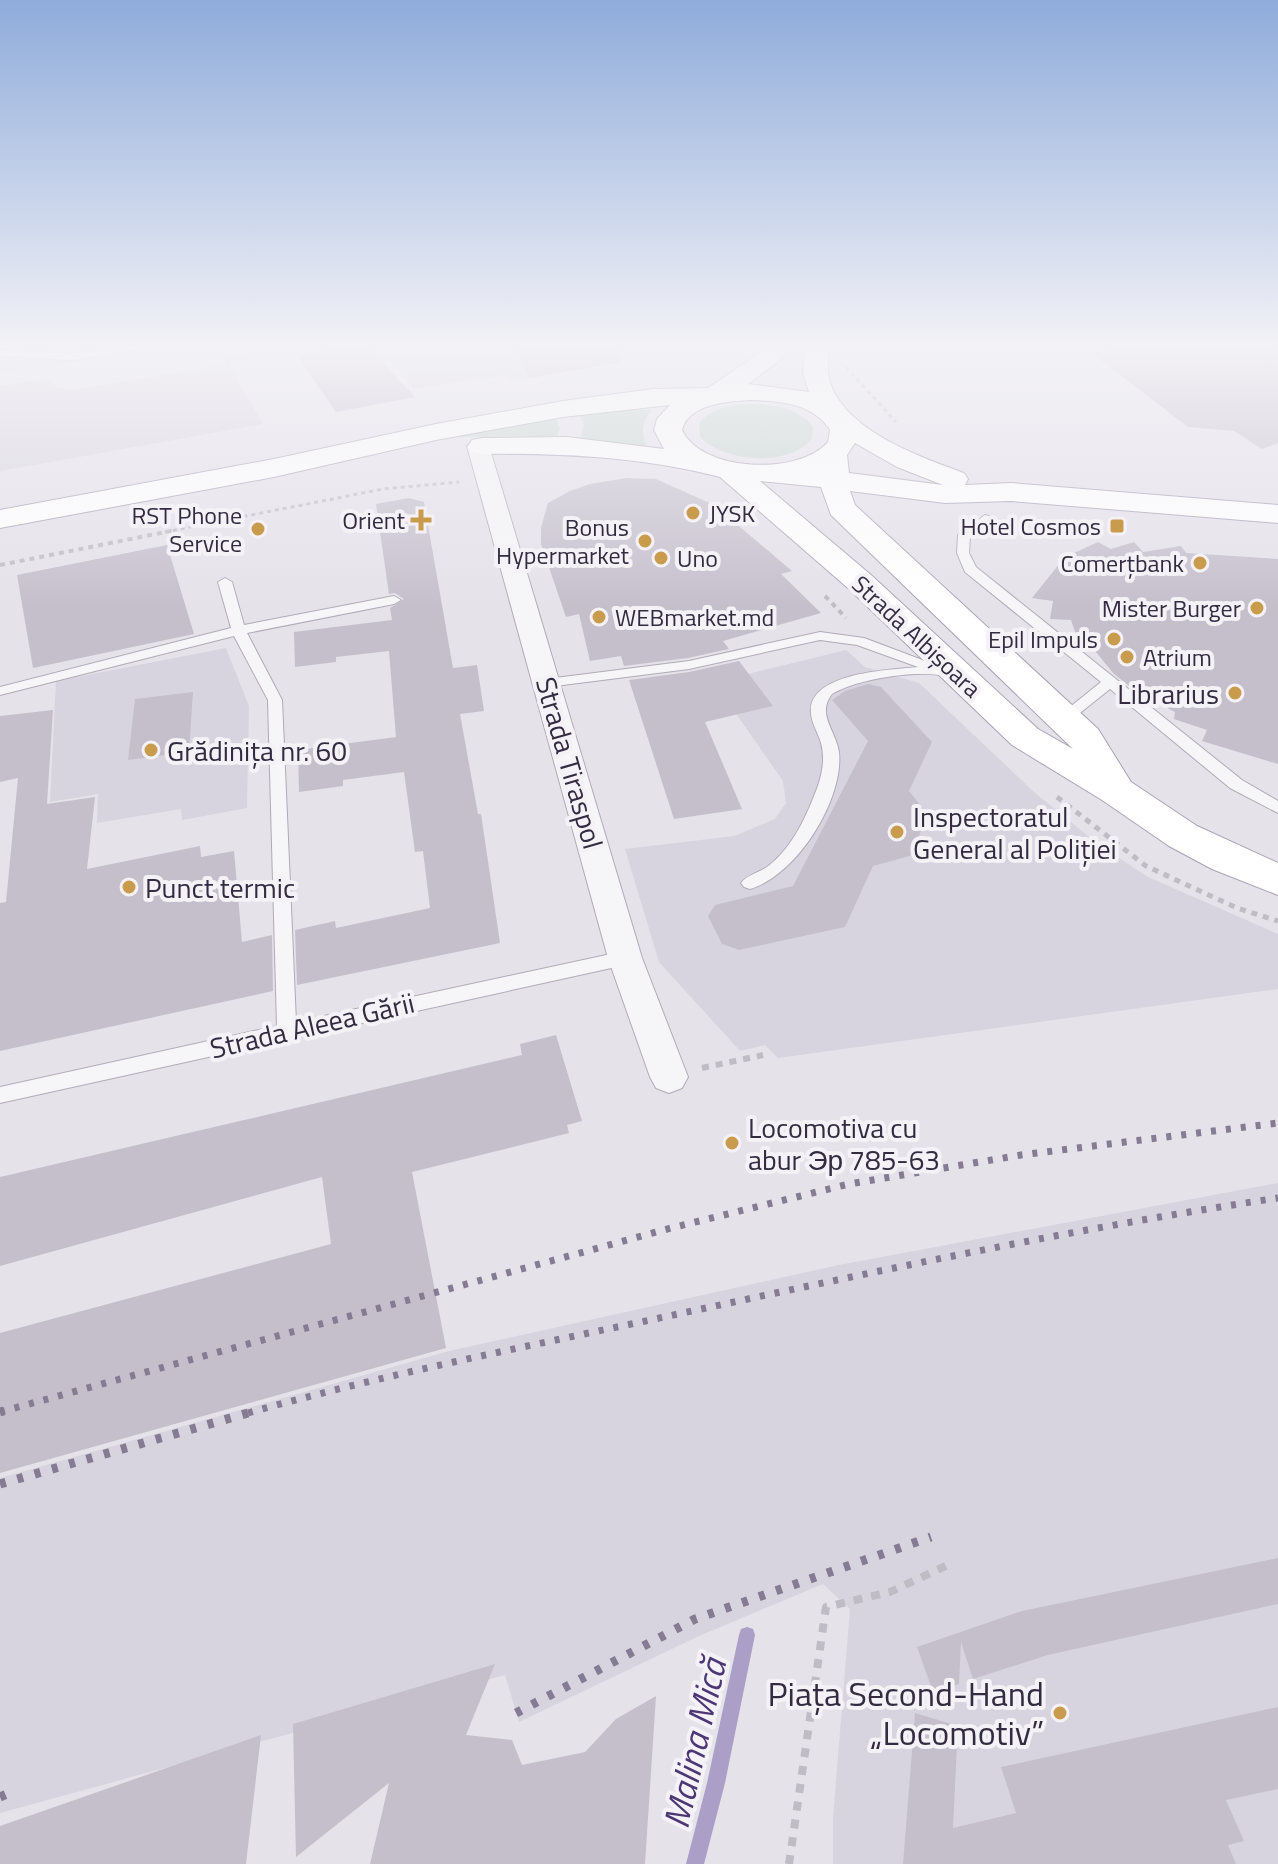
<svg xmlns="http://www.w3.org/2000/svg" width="1278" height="1864" viewBox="0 0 1278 1864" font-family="'Titillium Web',sans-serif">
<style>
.built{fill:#d8d4df}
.green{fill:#c4d3cc}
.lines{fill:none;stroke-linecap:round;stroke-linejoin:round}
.stream{fill:#ab9fc8;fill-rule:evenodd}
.building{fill:#c5bfcc}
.lane-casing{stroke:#b0abb7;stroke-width:2}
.street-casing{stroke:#b0abb7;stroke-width:2}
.primary-casing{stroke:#a9a2b5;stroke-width:2}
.path-far4{stroke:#c0bcc5;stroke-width:3;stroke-dasharray:4 4;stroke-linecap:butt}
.path-far3{stroke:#c0bcc5;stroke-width:4;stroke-dasharray:5 5;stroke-linecap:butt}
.path-far2{stroke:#c0bcc5;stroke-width:5;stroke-dasharray:6 6;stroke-linecap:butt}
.path-far1{stroke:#c0bcc5;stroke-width:6;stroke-dasharray:7 7;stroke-linecap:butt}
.path{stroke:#c0bcc5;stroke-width:8;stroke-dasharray:9 9;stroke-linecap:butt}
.lane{fill:#f6f5f8;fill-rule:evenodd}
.street{fill:#f6f5f8;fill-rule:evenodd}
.primary{fill:#fff;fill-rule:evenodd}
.rail-far1{stroke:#857c93;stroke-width:7;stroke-dasharray:5 10;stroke-linecap:butt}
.rail{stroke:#857c93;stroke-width:9;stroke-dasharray:6 12;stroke-linecap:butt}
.poi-dot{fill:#c99b4d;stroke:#f4f2f7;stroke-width:3}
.labels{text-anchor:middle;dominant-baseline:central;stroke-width:8;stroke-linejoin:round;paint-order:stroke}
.far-poi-label{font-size:24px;fill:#342b41;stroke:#f4f2f7;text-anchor:end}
.far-street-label{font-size:24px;fill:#342b41;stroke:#f4f2f7}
.poi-label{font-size:28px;fill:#342b41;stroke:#f4f2f7;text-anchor:start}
.street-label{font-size:28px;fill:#342b41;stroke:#f4f2f7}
.near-poi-label{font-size:34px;fill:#342b41;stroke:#f4f2f7;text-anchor:end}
.near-water-label{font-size:36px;font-style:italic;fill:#4b3773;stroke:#f4f2f7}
</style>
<rect width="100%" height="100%" fill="#e5e2ea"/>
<path class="built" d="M0 347H169L91 361 0 372Z
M215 347H274L278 353 228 364 263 424 0 471V386L47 379 57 388 73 390 227 364Z
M301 347H704L509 381 504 375 414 389 390 360 325 372 310 352 306 353Z
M226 648 249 706 247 808 182 820 181 809 97 823 98 794 50 802 56 681Z
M846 650 865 667 919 683 1034 792 1098 844 1148 877 1278 934V989L778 1058 765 1045 740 1051 659 962 625 849 734 836 775 819 786 803 783 781 716 685 745 712 772 706 748 674Z
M1278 1183V1864H833V1818L850 1609 823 1584 699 1636 519 1722 505 1675 0 1813V1478L449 1351 839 1265Z"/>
<path class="green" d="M749 404C771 404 799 407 813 427L812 438C790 468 724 462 700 437L699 424C710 408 730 405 749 404Z
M626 410H652C642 422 641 431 646 446L581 438 584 425 580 415Z
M556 418 560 429 557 436 455 437Z"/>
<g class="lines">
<path class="stream" d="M747 1627 753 1629 755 1635 725 1783 704 1864H686L707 1783 739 1635 741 1629Z"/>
</g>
<path class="building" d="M343 347H368L415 397 336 412 297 356Z
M514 347H619L620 362 530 378Z
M1121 347H1278V443L1262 449 1234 431 1188 427 1090 352Z
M627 478 656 479 714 505 792 571 781 574 821 613 723 641 729 649 688 658 624 666 621 656 590 661 579 614 566 617 541 544V528L548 503 570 491 590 484Z
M409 498 424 502 453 668 477 665 484 711 460 714 478 814H481L500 943 297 985 295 930 335 921 336 928 430 908 423 851 415 852 404 772 343 780V786L299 792 298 750 396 737 389 651 336 657V662L295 667 294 632 392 620 390 608 404 599 395 593 389 594 376 504Z
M1098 542 1111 549 1134 542 1143 552 1181 546 1186 553 1278 559V764L1202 741 1207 730 1174 719 1175 712 1135 691 1113 673 1092 647 1080 646 1071 620 1050 619 1053 601 1032 598 1060 563 1074 553Z
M167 545 194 634 33 668 17 575Z
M739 661 773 706 705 722 742 809 674 819 629 680 689 672Z
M868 684 881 687 932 742 909 791 928 815 910 856 873 866 845 927 739 950 722 944 708 916 715 905 793 886 868 741 832 700 845 691Z
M193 692 189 752 128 760 135 699Z
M53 710 47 804 95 797 87 869 200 846 201 857 234 851 242 942 272 935 273 991 0 1051V903L6 902 18 778 0 782V716Z
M556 1035 582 1121 567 1125 569 1133 412 1172 446 1348 0 1473V1333L331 1244 322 1177 0 1266V1177L522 1055 520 1044Z
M1278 1558V1604L1048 1655 973 1679 961 1642 959 1684 933 1692 917 1647 1022 1611Z
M495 1664 466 1735 512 1740 522 1765 585 1752 616 1719 656 1696 645 1864H370L389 1783 296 1857 293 1724Z
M1278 1707V1789L1226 1800 1244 1841 1228 1845 1236 1864H903L915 1713 958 1726 953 1828 1016 1813 1001 1767Z
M261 1735 246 1864H0V1826Z"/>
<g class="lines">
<g class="lane-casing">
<path id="lane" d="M131 347H158L71 360 0 356V350L71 354Z
M985 515 995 518 970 536 969 553 976 567 1242 780 1278 801V813L1230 788 1110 689 1070 721H1060V715L1101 682 965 572 957 553 958 535Z
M225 578 232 582 244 625 394 596 401 600 394 604 247 633 282 700 296 1022 625 951 631 953 634 958 631 963 625 965 0 1103V1087L277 1026 268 700 234 636 0 695V687L231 628 218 582Z
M820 632 864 638 957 673 950 677C921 669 859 678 832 694 816 714 836 731 839 752 844 800 796 876 750 889L744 887 741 883C747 875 758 873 767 867 789 851 804 822 814 796 821 780 826 761 821 743 818 733 812 724 811 714 806 672 891 670 918 667L857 645 820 640 689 669 547 687 540 683 547 679 689 661Z"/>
</g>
<g class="street-casing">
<path id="street" d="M478 440 489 446 642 958 688 1077 682 1088 669 1093 656 1088 650 1077 608 958 467 446Z"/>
</g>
<g class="primary-casing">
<path id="primary" d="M769 347H797L748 384 809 392 803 373 805 347H829C829 355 827 364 828 372 834 427 920 457 964 473L968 479 965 485 1011 483 1278 505V523L1011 501 945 503 850 491 855 505 1098 729 1131 782 1197 826 1278 863V895L1212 869 1169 846 1102 800 1012 745 849 589 720 477C642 457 562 453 482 454L472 452 468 446 472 440 482 438 567 437 664 449 654 430 657 419 670 405 563 417 436 440 274 477 0 528V510L274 459 436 424 563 401 653 389 708 388ZM751 400C780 401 813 403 830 430L828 442C799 476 701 472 682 430 688 404 729 401 751 400ZM855 443 897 467 943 485 849 473 847 455ZM760 481 821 487 831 515 1073 749 1038 729 871 575Z"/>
</g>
<path class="path-far4" d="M1060 347 1073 355
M846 367 896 422
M165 532 383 489 459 482"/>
<path class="path-far3" d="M0 565 176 530
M825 596 846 618"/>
<path class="path-far2" d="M1057 797 1146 866 1237 908 1278 921"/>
<path class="path-far1" d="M702 1068 763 1055"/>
<path class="path" d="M789 1864 826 1607 890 1592 954 1562"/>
<use href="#lane" class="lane"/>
<use href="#street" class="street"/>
<use href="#primary" class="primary"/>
<path class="rail-far1" d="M0 1412 671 1228 849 1184 1021 1155 1278 1123
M248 1413C389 1373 535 1345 678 1314 878 1271 1076 1228 1278 1198"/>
<path class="rail" d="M0 1412 4 1411
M0 1484 255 1411
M516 1713 695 1619 931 1537
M0 1797 7 1794"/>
</g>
<linearGradient id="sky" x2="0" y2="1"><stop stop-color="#8facdb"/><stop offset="0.57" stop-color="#f3f2f6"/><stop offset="1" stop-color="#f3f2f6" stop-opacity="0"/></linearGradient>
<rect width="1278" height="608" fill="url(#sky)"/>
<g class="poi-dot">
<circle cx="693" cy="513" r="8"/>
<path d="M417 508h8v8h8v8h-8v8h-8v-8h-8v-8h8z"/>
<rect x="1109" y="518" width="16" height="16" rx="4"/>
<circle cx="258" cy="529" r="8"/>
<circle cx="645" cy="541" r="8"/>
<circle cx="661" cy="558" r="8"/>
<circle cx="1200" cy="563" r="8"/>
<circle cx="1257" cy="608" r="8"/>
<circle cx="599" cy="617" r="8"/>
<circle cx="1114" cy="639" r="8"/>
<circle cx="1127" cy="657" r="8"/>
<circle cx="1235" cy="693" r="8"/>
<circle cx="151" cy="750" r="8"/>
<circle cx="897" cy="832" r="8"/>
<circle cx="129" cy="887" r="8"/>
<circle cx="732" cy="1143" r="8"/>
<circle cx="1060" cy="1713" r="8"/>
</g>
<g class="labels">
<g class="far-poi-label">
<text x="709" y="513" text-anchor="start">JYSK</text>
<text x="242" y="515">RST Phone<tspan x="242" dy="28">Service</tspan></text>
<text x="405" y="520">Orient</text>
<text x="1101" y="526">Hotel Cosmos</text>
<text x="629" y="527">Bonus<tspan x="629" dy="28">Hypermarket</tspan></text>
<text x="677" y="558" text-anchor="start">Uno</text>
<text x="1184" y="563">Comerțbank</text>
<text x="1241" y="608">Mister Burger</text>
<text x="615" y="617" text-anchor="start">WEBmarket.md</text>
<text x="1098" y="639">Epil Impuls</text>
<text x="1143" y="657" text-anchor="start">Atrium</text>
</g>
<g class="far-street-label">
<text transform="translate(917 636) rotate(43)">Strada Albișoara</text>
</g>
<g class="poi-label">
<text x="1219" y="693" text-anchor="end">Librarius</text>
<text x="167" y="750">Grădinița nr. 60</text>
<text x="913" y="816">Inspectoratul<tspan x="913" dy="32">General al Poliției</tspan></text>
<text x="145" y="887">Punct termic</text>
<text x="748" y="1127">Locomotiva cu<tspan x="748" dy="32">abur Эр 785-63</tspan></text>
</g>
<g class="street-label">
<text transform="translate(570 763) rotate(74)">Strada Tiraspol</text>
<text transform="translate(312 1025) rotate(-13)">Strada Aleea Gării</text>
</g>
<g class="near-poi-label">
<text x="1044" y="1693">Piața Second-Hand<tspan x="1044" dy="39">„Locomotiv”</tspan></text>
</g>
<g class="near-water-label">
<text transform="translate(694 1743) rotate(-77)">Malina Mică</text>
</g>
</g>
</svg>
